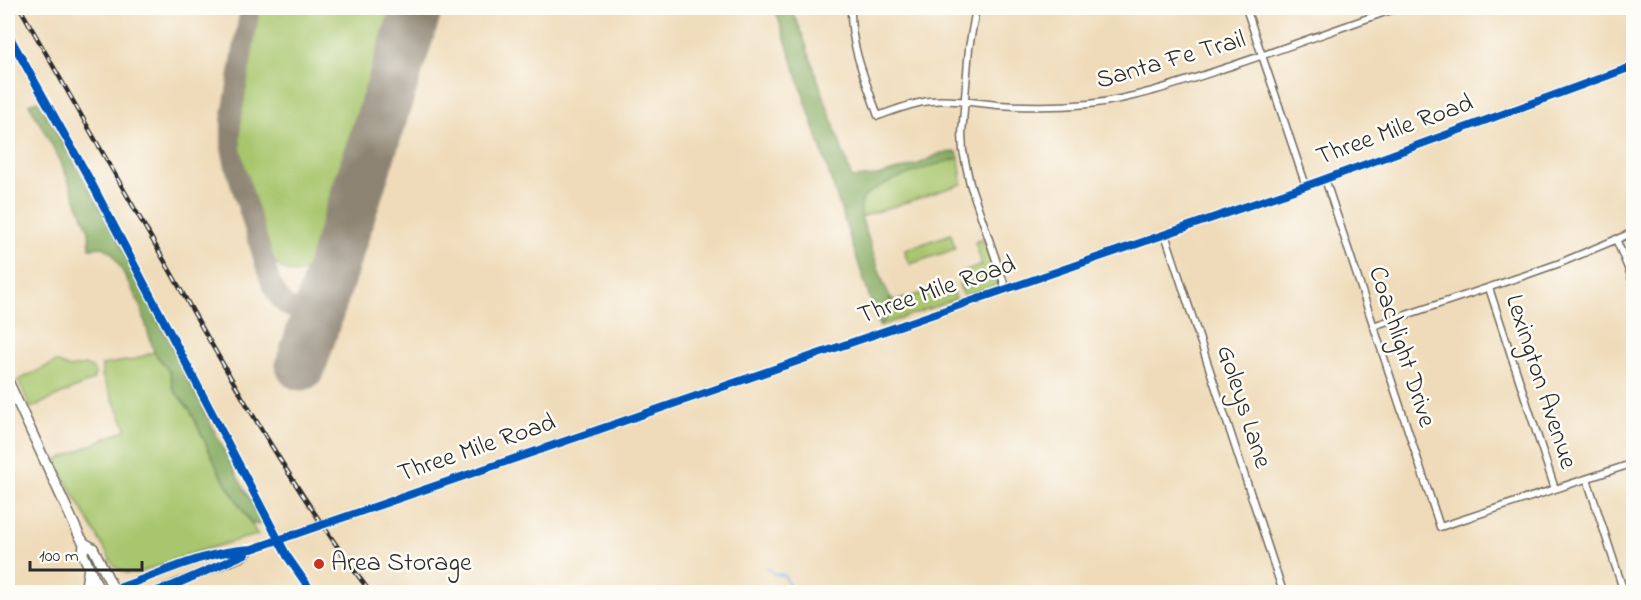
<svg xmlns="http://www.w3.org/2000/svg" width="1641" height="600" viewBox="0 0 1641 600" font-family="'Indie Flower',sans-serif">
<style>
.green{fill:#a8c66d;stroke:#6a784c;stroke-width:1.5}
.forest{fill:#86ab60;stroke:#586b46;stroke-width:1.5}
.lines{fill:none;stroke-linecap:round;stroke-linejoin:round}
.stream{stroke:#78b3e9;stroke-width:2}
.taxiway{stroke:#8d8372;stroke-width:20}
.runway{stroke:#8d8372;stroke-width:51}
.minor-casing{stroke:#70695d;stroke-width:9}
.tertiary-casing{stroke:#70695d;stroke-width:10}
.primary-casing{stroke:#70695d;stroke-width:12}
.minor{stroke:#fff;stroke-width:6}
.tertiary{stroke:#fff;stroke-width:8}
.primary{stroke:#fff;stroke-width:9}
.rail-casing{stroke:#2b2b2b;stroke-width:4.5}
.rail{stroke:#fdfcf7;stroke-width:2;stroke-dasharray:7;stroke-linecap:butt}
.cycleway-casing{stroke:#fdfcf7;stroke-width:11}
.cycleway{stroke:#0057b8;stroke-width:8}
.poi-dot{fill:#c8321e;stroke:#fdfcf7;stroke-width:2}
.labels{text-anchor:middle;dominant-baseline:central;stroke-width:5;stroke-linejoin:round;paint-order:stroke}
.street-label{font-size:26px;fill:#2b2b2b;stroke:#fdfcf7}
.poi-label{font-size:26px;fill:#2b2b2b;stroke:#fdfcf7;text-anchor:start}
</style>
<rect width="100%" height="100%" fill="#fdfcf7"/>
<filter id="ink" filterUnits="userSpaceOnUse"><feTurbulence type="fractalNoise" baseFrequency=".0167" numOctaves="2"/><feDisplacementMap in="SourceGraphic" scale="12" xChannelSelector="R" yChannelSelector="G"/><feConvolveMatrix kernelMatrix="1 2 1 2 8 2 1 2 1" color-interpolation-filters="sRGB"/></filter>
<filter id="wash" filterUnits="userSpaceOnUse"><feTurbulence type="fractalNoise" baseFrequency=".008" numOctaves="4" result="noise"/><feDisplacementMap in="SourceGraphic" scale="24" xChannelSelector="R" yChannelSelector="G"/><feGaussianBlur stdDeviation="1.35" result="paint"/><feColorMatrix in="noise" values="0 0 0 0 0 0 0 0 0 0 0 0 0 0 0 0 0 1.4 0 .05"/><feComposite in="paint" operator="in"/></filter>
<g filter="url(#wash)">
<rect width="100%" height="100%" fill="#efdbb9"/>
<path class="green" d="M259 8H400L319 259C306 277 286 277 273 260L242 163 239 144 241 117Z
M959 158 962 184 861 217C860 211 860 205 863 199 873 183 939 163 959 158Z
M951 234 955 249 910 264 906 257 905 250Z
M981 239 986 242 999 280 995 286 964 296 959 286 961 273 982 265 975 242Z
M942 287H948L953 291 956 299 880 326 889 314 890 297 896 301Z
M154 352 171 373 173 389 190 410 220 474 258 535 241 539 200 551 138 573H126L114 566 55 461 127 429 102 376V365L133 360Z
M56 362 69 368 85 365 92 368 95 374 93 380 31 408 18 380Z"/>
<path class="forest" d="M775 8H790L800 28 852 178 877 176 919 164 941 153 957 152 959 158C938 164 874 182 863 199 860 205 860 211 861 217L883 282 890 297 889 314 879 326Z
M38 101 111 226 237 476 262 520 259 525 251 523 220 474 190 410 173 389 170 373 154 352 140 305 124 274 112 253 103 247 90 248 89 231 60 160 29 104Z"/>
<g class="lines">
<path class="stream" d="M767 568 774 574 784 575 793 592"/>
<path class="taxiway" d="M250 8 231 121V148L235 166 271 283C285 311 291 312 320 307"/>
<path class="runway" d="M301 365 417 8"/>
</g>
</g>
<g filter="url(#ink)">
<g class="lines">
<g class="minor-casing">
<path id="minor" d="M851 8C850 46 866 81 878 116 895 110 912 103 930 101 953 99 976 103 998 105 1029 107 1059 107 1089 104 1139 98 1186 81 1234 65 1288 47 1342 27 1397 8
M976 8 969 48 962 134 963 151 970 184 1006 289
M1246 8 1306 186
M1325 179 1440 527 1634 463
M1165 234 1283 592
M1616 239 1630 273 1634 287
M1489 288 1555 489
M1373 326 1526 275 1560 263 1634 232
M1587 479 1624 592"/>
</g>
<g class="tertiary-casing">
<path id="tertiary" d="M106 592C153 578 201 551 252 549L1317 182 1634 66
M154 592 242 557 252 549"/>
</g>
<g class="primary-casing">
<path id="primary" d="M8 381 79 535 84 543 93 548 115 592
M84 543 83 554 100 592
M82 592 86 586 89 567"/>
</g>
<use href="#minor" class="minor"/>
<use href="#tertiary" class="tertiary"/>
<use href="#primary" class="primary"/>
<g class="rail-casing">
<path id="rail" d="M20 8C71 97 122 187 173 276 234 385 296 493 370 592"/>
</g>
<use href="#rail" class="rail"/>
<g class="cycleway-casing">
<path id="cycleway" d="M8 34 91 182 287 556 312 592
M106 592C153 578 201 551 252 549L1317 182 1634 66
M154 592 174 585 245 554"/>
</g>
<use href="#cycleway" class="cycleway"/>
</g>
</g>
<circle class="poi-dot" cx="319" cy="564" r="6"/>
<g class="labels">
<g class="street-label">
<text transform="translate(1171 61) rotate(-16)">Santa Fe Trail</text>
<text transform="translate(1395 131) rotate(-20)">Three Mile Road</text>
<text transform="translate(937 291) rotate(-19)">Three Mile Road</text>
<text transform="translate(1401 347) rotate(72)">Coachlight Drive</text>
<text transform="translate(1540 382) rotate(72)">Lexington Avenue</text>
<text transform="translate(1243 407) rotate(72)">Goleys Lane</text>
<text transform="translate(477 449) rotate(-19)">Three Mile Road</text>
</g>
<g class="poi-label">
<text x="331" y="564">Area Storage</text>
</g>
</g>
<rect width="1641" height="600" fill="none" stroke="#fdfcf7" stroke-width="30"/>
<path d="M30 561v9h112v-9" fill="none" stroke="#2b2b2b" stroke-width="3"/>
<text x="39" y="561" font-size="18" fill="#2b2b2b" stroke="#fdfcf7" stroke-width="4.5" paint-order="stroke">100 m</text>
</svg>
